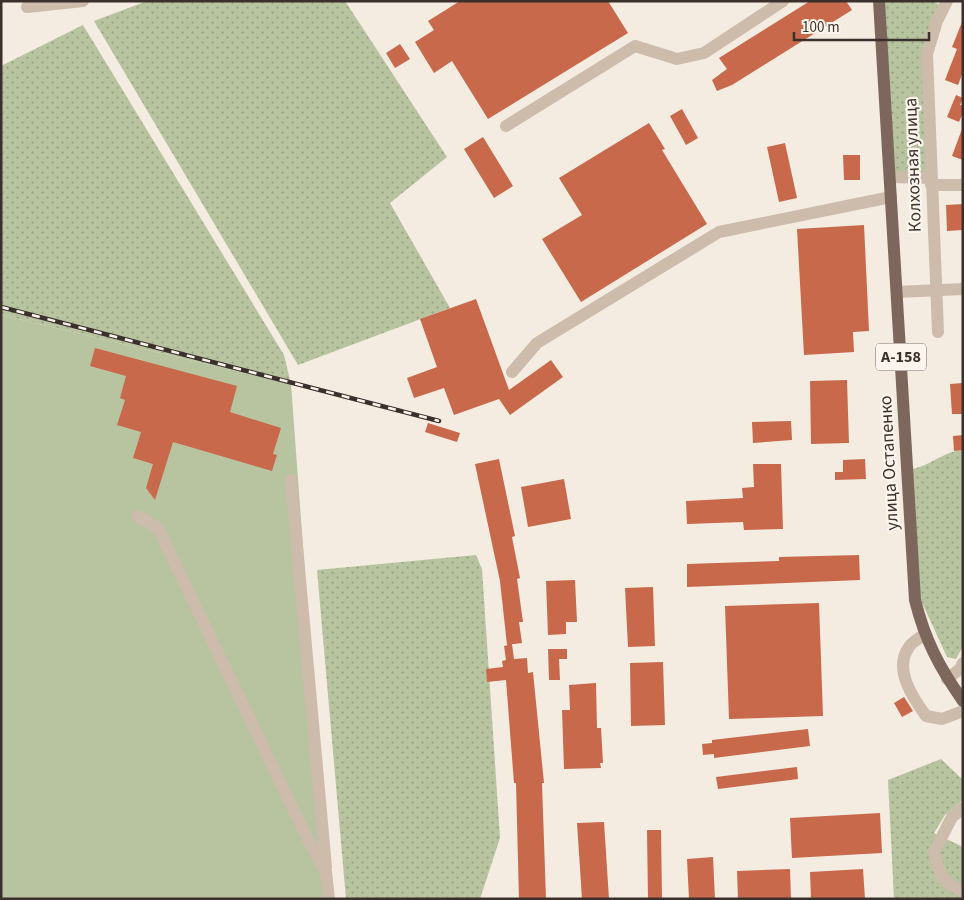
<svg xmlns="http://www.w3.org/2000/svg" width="964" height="900" viewBox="0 0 964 900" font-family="'Source Sans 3',sans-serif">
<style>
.grass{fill:url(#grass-dots)}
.pitch{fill:#b8c4a0}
.building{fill:#c8694b}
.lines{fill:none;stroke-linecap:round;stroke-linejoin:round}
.minor{stroke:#cdbbac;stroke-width:12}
.major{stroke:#7d675c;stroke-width:12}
.rail-casing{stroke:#3b302b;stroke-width:4.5}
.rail{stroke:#fbf5ee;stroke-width:2.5;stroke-dasharray:8;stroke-linecap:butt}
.labels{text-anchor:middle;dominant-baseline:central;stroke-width:4.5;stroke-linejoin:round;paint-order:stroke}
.shield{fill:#fbf5ee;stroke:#756b66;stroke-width:1}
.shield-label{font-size:16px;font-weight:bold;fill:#3b302b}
.street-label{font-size:18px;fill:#3b302b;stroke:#fbf5ee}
</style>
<defs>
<pattern id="grass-dots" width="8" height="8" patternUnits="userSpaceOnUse" patternTransform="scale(1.25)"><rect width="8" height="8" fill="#b8c4a0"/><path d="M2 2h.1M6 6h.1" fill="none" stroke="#97a083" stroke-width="1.8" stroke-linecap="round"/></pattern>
</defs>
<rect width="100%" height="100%" fill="#f4ebe1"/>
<path class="grass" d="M147 1H345L447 157 390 203 450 308 298 365 94 21Z
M879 1H933L944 8 927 54 931 178 890 177Z
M83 25 284 355 291 384 1 315V66Z
M963 450V646L956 659 947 657 919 596 912 469C930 466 944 451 963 450Z
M476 555 482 569 500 838 480 899H346L317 570Z
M941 759 963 780V800L945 815 934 833 963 847V899H894L888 780Z"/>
<path class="pitch" d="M1 315 291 384 329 899H1Z"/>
<path class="building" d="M460 1H608L628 33 488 119 452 61 434 73 415 42 434 30 428 21Z
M810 1H846L852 10 732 85 717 91 712 80 727 69 719 58Z
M962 22 963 72 958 85 945 80 957 49 952 47Z
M400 44 410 59 395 68 386 53Z
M956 95 963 98 960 105 963 106V113L959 122 947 117Z
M682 109 698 138 686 145 670 116Z
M649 123 665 149 662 150 707 224 581 302 542 239 582 215 559 178Z
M962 129H963V160L952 156Z
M483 137 513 186 494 198 464 149Z
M785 143 797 198 779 202 767 147Z
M843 155H860V180H844Z
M963 204V230L947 231 946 205Z
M864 225 869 331 853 332 854 352 804 355 797 229Z
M476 299 509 390 551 360 563 377 510 415 499 399 454 415 444 388 414 398 407 378 437 367 420 319Z
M95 348 237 386 230 412 281 428 273 454 277 455 272 471 173 442 155 500 146 488 153 464 133 458 141 432 117 425 125 400 120 398 126 376 90 366Z
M847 380 849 443 811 444 810 381Z
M963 383V414H952L950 384Z
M791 421 792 440 753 443 752 422Z
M428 423 460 433 457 442 425 432Z
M963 435V450L954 451 953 436Z
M499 459 515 536 512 537 520 578 517 579 523 622H519L522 643 507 645 500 581 475 464Z
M865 459 866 479 835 480V472H843V460Z
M753 464H781L783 529 744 530 743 522 687 524 686 501 743 498 742 488 754 487Z
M564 479 571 519 528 527 521 487Z
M859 555 860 580 687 587V564L779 561V557Z
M575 580 577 622H566V634L548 635 546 581Z
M653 587 655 646 628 647 625 588Z
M819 603 823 716 729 719 725 606Z
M512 644 514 659 527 658 528 673 533 672 544 783H542L546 899H519L516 783H514L506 680 487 682 486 669 503 667 502 661 506 660 504 646Z
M548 649H567V659H559L560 680H549Z
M663 662 665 725 631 726 630 663Z
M596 683 597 728H601L603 763H600L601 768 564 769 562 710H570L569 685Z
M904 697 913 711 902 717 894 703Z
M808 729 810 746 714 758V754L703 755 702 744 712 743V740Z
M797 767 798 779 718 789 716 777Z
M880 813 882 853 792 858 790 818Z
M604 822 609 899H582L577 823Z
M647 830H661L662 899H648Z
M713 857 715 899H689L687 859Z
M790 869 791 899H738L737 871Z
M863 869 865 899H811L810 872Z"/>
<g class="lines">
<path class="minor" d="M27 7 83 1
M506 126 635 46 677 59 704 53 783 1
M890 177 931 178
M931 185H963
M897 292 963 289
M938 332 927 54 937 21 947 1
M512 372 537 343 719 232 891 197
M291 480 326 867
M137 516 158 528 308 840 326 872 329 899
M925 634C920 638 912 642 909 647 893 669 913 698 926 716L942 719 963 711
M947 679 960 669 963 663
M963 808 952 817 934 852C940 875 940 882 963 891"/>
<path class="major" d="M879 1 915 600C925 640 939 667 963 701"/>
<g class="rail-casing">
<path id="rail" d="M1 307 439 421"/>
</g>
<use href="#rail" class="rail"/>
</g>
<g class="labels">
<rect class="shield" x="876" y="343.5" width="50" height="27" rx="4"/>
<g class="shield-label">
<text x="901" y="357">А-158</text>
</g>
<g class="street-label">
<text transform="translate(913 165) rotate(-92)">Колхозная улица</text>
<text transform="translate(889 463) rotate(-93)">улица Остапенко</text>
</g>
</g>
<rect width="964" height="900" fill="none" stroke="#3b302b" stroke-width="5"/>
<path d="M794 32v8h135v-8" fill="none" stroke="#3b302b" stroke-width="2.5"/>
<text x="802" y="32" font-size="15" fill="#3b302b" stroke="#fbf5ee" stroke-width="4" paint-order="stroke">100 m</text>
</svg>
